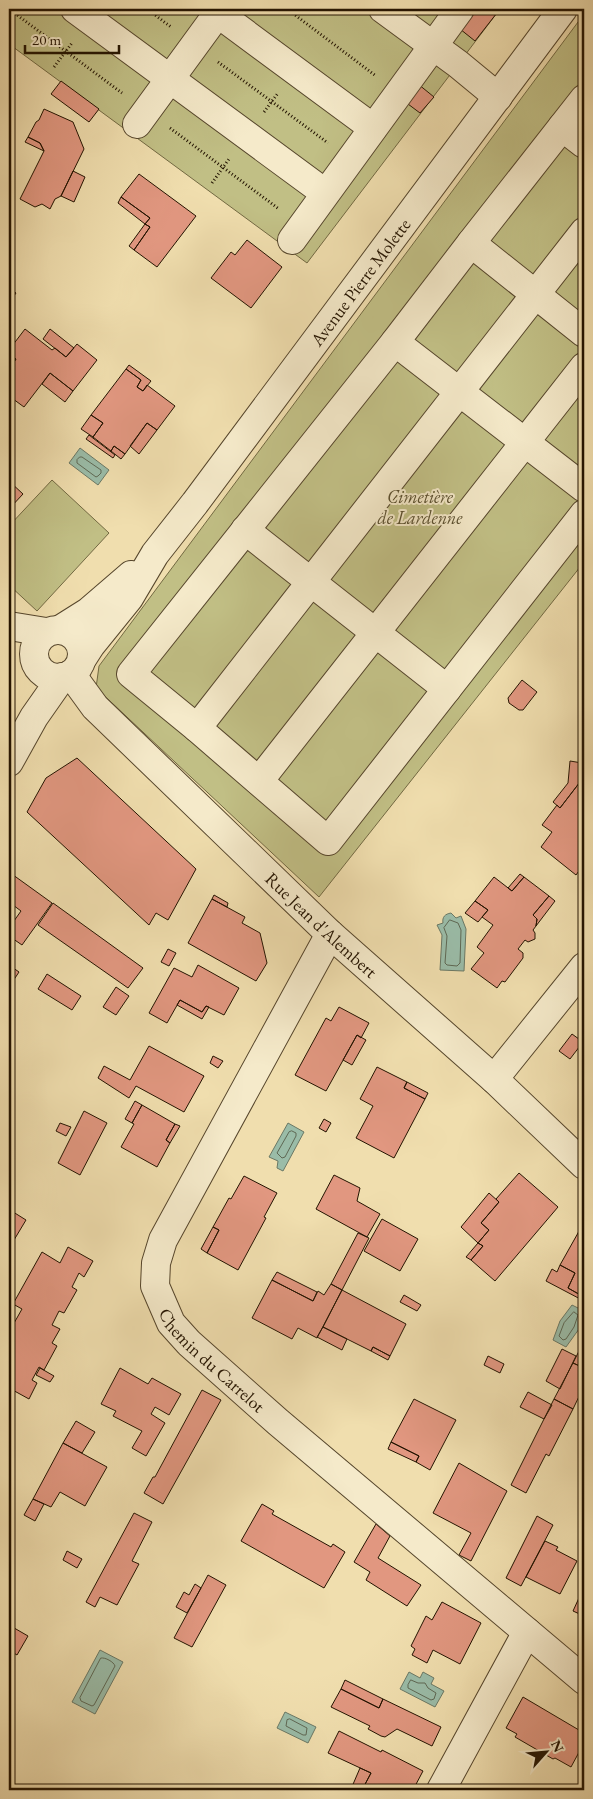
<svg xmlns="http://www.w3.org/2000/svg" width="593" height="1799" viewBox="0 0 593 1799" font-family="'EB Garamond',serif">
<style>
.green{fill:#c1bf85;stroke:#726942}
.water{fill:#9abca8;stroke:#6a7865}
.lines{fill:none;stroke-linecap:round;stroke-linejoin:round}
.shore{stroke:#5e6854;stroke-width:1}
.building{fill:#e19780;stroke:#231300}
.minor-casing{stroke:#56462c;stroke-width:30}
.path{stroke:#231300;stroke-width:3;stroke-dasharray:1 2.5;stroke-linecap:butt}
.minor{stroke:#f5eaca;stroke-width:28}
.labels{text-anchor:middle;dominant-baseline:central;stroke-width:4;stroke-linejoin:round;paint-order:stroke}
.street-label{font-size:18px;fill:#231300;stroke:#f5eaca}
.park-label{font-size:18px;font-style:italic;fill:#5a4f2f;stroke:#f5eaca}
</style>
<rect width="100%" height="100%" fill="#f0deae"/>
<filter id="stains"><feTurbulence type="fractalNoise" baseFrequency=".004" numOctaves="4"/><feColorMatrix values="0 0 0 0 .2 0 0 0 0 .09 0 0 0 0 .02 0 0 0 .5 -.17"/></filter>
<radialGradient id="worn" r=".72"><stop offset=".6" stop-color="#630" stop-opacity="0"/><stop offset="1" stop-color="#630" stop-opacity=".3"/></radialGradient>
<path class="green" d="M9 9H500L307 263 9 44Z
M584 14V562L319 897 96 688 99 666Z
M52 480 109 533 37 611 9 585V526Z"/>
<path class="water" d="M80 448 109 470 98 485 69 463Z
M451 913 456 918 461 916 466 929 464 971 440 970 442 935 437 925 443 923C442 917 445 914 451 913Z
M288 1123 304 1132 283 1171 277 1168 278 1161 269 1157Z
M572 1305 584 1311 579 1329 566 1347 553 1340 560 1321Z
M100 1650 123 1662 95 1714 72 1702Z
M409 1672 420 1678 423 1672 434 1678 431 1684 444 1691 435 1707 400 1689Z
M285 1712 316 1727 308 1743 277 1728Z"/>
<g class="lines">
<path class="shore" d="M80 457H82L101 470V473L98 476 96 477 77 463V460Z
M450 920 458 923 461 930 460 963 457 966 447 965 445 963 447 936 444 928Z
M292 1131 296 1133V1136L285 1157 282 1158 277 1153 289 1132Z
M574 1312 578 1315 574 1327 566 1339 563 1340 559 1336 564 1323Z
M101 1658C105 1657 114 1662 115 1666L94 1705 92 1706 81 1701 80 1698Z
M411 1680 418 1683H425L428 1688 436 1693 434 1699 431 1700 408 1688V1685Z
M290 1719 307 1728 306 1735H303L286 1726 287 1720Z"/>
</g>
<path class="building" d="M475 9H500L475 41 460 29Z
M61 81 99 109 89 122 51 94Z
M418 84 434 97 420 113 404 101Z
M44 109 73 122 84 149 61 196 55 199 50 209 42 204 35 207 20 199 44 151 40 143 28 137 36 122 39 120Z
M28 137 40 143 44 151 25 142Z
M73 171 85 177 74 202 61 196Z
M139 174 196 216 157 267 134 250 150 227 145 224 150 218 121 197Z
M121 197 150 218 145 224 118 203Z
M145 224 150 227 134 250 129 246Z
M247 240 282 267 251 308 211 278 231 252 235 255Z
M9 254 14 258 9 265Z
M9 288 16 293 9 303Z
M25 329 52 350 55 348 66 357 77 344 97 360 73 391 50 373 24 407 9 396V369L16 359 9 354V350Z
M50 329 74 348 66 357 43 339Z
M9 354 16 359 9 369Z
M129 365 151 381 143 391 137 387 141 380 126 369Z
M126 369 141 380 137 387 143 391 147 385 175 406 157 430 147 423 125 454 114 446 111 451 93 437 103 423 91 415Z
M50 373 73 391 65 402 42 384Z
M91 415 103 423 93 437 81 429Z
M147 423 157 430 139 454 130 446Z
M89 435 115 455 113 458 86 439Z
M114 446 125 454 121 459 111 451Z
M9 481 23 494 9 509Z
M522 680 537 692 523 710H519L509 703 508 698Z
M77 758 196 869 168 920 156 913 149 925 27 812 46 778Z
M570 761 582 763 580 782 560 808 553 802 568 783Z
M582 763H584V864L576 875 541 847 552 832 542 825 557 805 560 808 580 782Z
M9 872 52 903 22 945 9 936V928L21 911 9 902Z
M520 874 524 877 512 891 508 888Z
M494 877 512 891 524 877 549 896 533 915 537 919 536 926 533 930 535 933V939L528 942 525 940 518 949 523 953V958L505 982 502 981 497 988 471 969 484 953 477 947 493 925 482 917 488 910 475 901Z
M214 895 228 903 227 907 212 899Z
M549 896 555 901 536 926 537 919 533 915Z
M212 899 245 917 242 923 260 933 267 963 256 981 188 943Z
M475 901 488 910 478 922 465 913Z
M53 903 143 968 128 988 38 925Z
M168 949 176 953 169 966 161 962Z
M9 965 19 972 9 987Z
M198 965 239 988 224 1015 206 1006 202 1012 180 1000 167 1023 149 1013 174 968 192 977Z
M47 974 81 996 72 1010 38 989Z
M116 987 129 996 116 1015 103 1007Z
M180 1000 202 1012 206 1006 209 1007 202 1019 177 1005Z
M339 1007 369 1023 361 1038 357 1035 326 1091 295 1075 326 1018 331 1021Z
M572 1034 583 1042 570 1059 559 1051Z
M357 1035 366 1040 352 1065 343 1060Z
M149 1046 204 1076 184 1112 136 1086 129 1098 98 1078 104 1066 130 1080Z
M213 1056 223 1061 218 1068 210 1063Z
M377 1067 407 1082 404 1088 425 1099 394 1158 356 1138 373 1106 360 1099Z
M407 1082 428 1093 425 1099 404 1088Z
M135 1101 142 1105 132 1123 125 1119Z
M142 1105 175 1124 166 1140 170 1143 157 1167 121 1147 134 1124 132 1123Z
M84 1111 107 1123 80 1175 58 1163Z
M324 1119 331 1123 326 1132 319 1128Z
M60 1123 71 1127 66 1136 56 1131Z
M175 1124 180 1126 170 1143 166 1140Z
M519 1173 558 1207 495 1281 471 1260 483 1246 478 1243 489 1230 481 1223 499 1202 496 1199Z
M334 1175 360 1188 357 1201 380 1214 367 1237 316 1209Z
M244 1176 277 1193 264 1217 266 1218 238 1270 207 1253 219 1230 213 1227 229 1198 231 1199Z
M489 1193 499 1202 481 1223 489 1230 478 1243 461 1227Z
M10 1210 26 1220 14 1240 9 1238Z
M382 1219 418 1239 400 1271 364 1251Z
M582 1224 584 1226V1237L578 1233Z
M213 1227 219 1230 207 1253 201 1249Z
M358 1233 369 1238 342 1290 331 1284Z
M578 1233 584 1237V1297L568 1288 575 1273 560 1265Z
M478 1243 483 1246 471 1260 466 1257Z
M68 1247 93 1261 84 1277 79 1273 72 1287 77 1290 64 1313 59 1311 52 1325 60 1329 52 1343 57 1346 44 1370 39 1367 32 1380 37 1383 29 1399 9 1388V1377L12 1370 9 1369V1332L22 1309 13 1304 42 1252 60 1263Z
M560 1265 575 1273 568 1288 584 1297V1301L546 1281 552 1269 557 1272Z
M277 1272 317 1292 313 1301 272 1280Z
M272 1280 313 1301 318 1291 324 1295 331 1284 342 1290 317 1338 298 1328 292 1339 252 1318Z
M342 1290 406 1324 390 1356 373 1347 371 1351 323 1327Z
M404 1295 421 1305 417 1311 400 1302Z
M323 1327 347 1339 342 1350 317 1337Z
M582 1345 584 1346V1368L573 1363Z
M373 1347 390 1356 388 1360 371 1351Z
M562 1349 576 1356 560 1389 546 1381Z
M488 1356 504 1364 500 1373 484 1365Z
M573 1363 584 1368V1386L573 1409 554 1399Z
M40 1368 54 1376 50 1382 36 1375Z
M120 1368 148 1384 152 1378 181 1394 169 1415 155 1407 151 1414 165 1423 146 1456 132 1448 142 1431 113 1416 116 1411 101 1404Z
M202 1390 221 1400 163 1504 144 1493 153 1477H155Z
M528 1392 552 1405 544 1419 520 1407Z
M414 1399 456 1420 430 1470 416 1462 419 1456 391 1442Z
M554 1399 573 1409 549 1456 546 1454 526 1493 511 1485Z
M76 1421 95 1432 82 1453 63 1443Z
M584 1427V1438L580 1436Z
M391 1442 419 1456 416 1462 388 1449Z
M63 1443 107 1467 85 1506 60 1492 51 1507 33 1499Z
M459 1463 507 1491 471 1561 459 1555 471 1533 433 1513Z
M33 1499 44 1504 35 1521 24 1515Z
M262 1504 274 1511 272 1514 331 1547 333 1544 345 1552 324 1588 241 1541Z
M134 1513 152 1522 132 1561 139 1564 117 1605 100 1597 95 1607 86 1602Z
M537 1516 553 1525 521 1586 506 1578Z
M376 1524 390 1536 378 1558 421 1585 407 1606 366 1580 370 1572 354 1562Z
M545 1541 558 1547 556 1550 577 1561 560 1594 526 1577Z
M67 1551 82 1559 77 1568 63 1560Z
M208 1575 226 1585 192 1647 174 1638Z
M195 1584 201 1588 187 1613 176 1607 184 1592 189 1595Z
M584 1587V1616L573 1611Z
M442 1602 481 1623 460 1664 433 1650 427 1663 412 1655 415 1649 411 1646 426 1616 432 1620Z
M9 1625 28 1636 17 1655 9 1650Z
M345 1680 383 1699 379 1708 341 1689Z
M341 1689 379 1708 383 1699 441 1727 432 1746 397 1729 385 1737 381 1736 368 1729 370 1726 331 1707Z
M523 1697 584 1733V1743L571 1767 555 1758 553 1759 515 1737 517 1734 506 1728Z
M339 1731 381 1752 382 1750 423 1771 413 1790H362L371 1773 328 1753Z
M360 1768 371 1773 362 1790H354L351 1789Z"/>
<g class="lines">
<g class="minor-casing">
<g id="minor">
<path d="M75 9 325 193"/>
<path d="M212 9 373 128"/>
<path d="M383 9 458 64 498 97"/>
<path d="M584 99 471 243 584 333"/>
<path d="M137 124 221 9"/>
<path d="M562 127 584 144"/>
<path d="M584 232 197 728 328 841 584 514"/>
<path d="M292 240 460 9"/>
<path d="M395 342 471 243"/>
<path d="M245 530 447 689"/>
<path d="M9 626 46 632"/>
<path d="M61 629 88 612 131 575"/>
<circle cx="58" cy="654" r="24"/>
<path id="s1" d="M82 659 91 645 129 598 155 554 195 503 563 9"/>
<path id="s2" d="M71 674 95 707 330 934 494 1079 584 1165"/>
<path d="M197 728 131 674 395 342 584 488"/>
<path d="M9 762 34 717 62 677"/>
<path d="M259 781 584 367"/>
<path id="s3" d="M330 934 163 1240 156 1263 155 1286 171 1323 189 1343 278 1422 584 1680"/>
<path d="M494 1079 584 967"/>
<path d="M441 1790 527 1632"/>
</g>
</g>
<path class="path" d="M9 9 122 93
M147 9 171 27
M287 9 376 76
M218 62 328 143
M54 67 72 43
M264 112 278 93
M170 128 279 209
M212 183 229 159"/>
<use href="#minor" class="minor"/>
</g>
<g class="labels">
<g class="street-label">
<text stroke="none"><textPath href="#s1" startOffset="469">Avenue Pierre Molette</textPath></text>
<text stroke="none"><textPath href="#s2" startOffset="355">Rue Jean d'Alembert</textPath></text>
<text stroke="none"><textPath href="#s3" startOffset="491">Chemin du Carrelot</textPath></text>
</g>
<g class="park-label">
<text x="420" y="496">Cimetière<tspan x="420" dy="21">de Lardenne</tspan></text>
</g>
</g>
<rect width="593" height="1799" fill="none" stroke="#f0deae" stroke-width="30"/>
<rect x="10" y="10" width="573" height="1779" fill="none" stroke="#231300" stroke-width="2.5"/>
<rect x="15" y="15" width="563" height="1769" fill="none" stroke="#231300"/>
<g transform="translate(546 1752) rotate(63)" stroke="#f5eaca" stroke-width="4" paint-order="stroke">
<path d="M0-4L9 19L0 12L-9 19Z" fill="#231300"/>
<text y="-8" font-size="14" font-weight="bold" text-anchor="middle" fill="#231300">N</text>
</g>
<path d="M25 45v8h94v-8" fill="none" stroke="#231300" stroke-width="2.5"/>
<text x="32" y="45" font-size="15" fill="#231300" stroke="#f5eaca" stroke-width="4" paint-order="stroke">20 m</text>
<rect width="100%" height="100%" filter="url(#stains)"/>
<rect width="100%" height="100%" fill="url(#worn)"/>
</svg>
